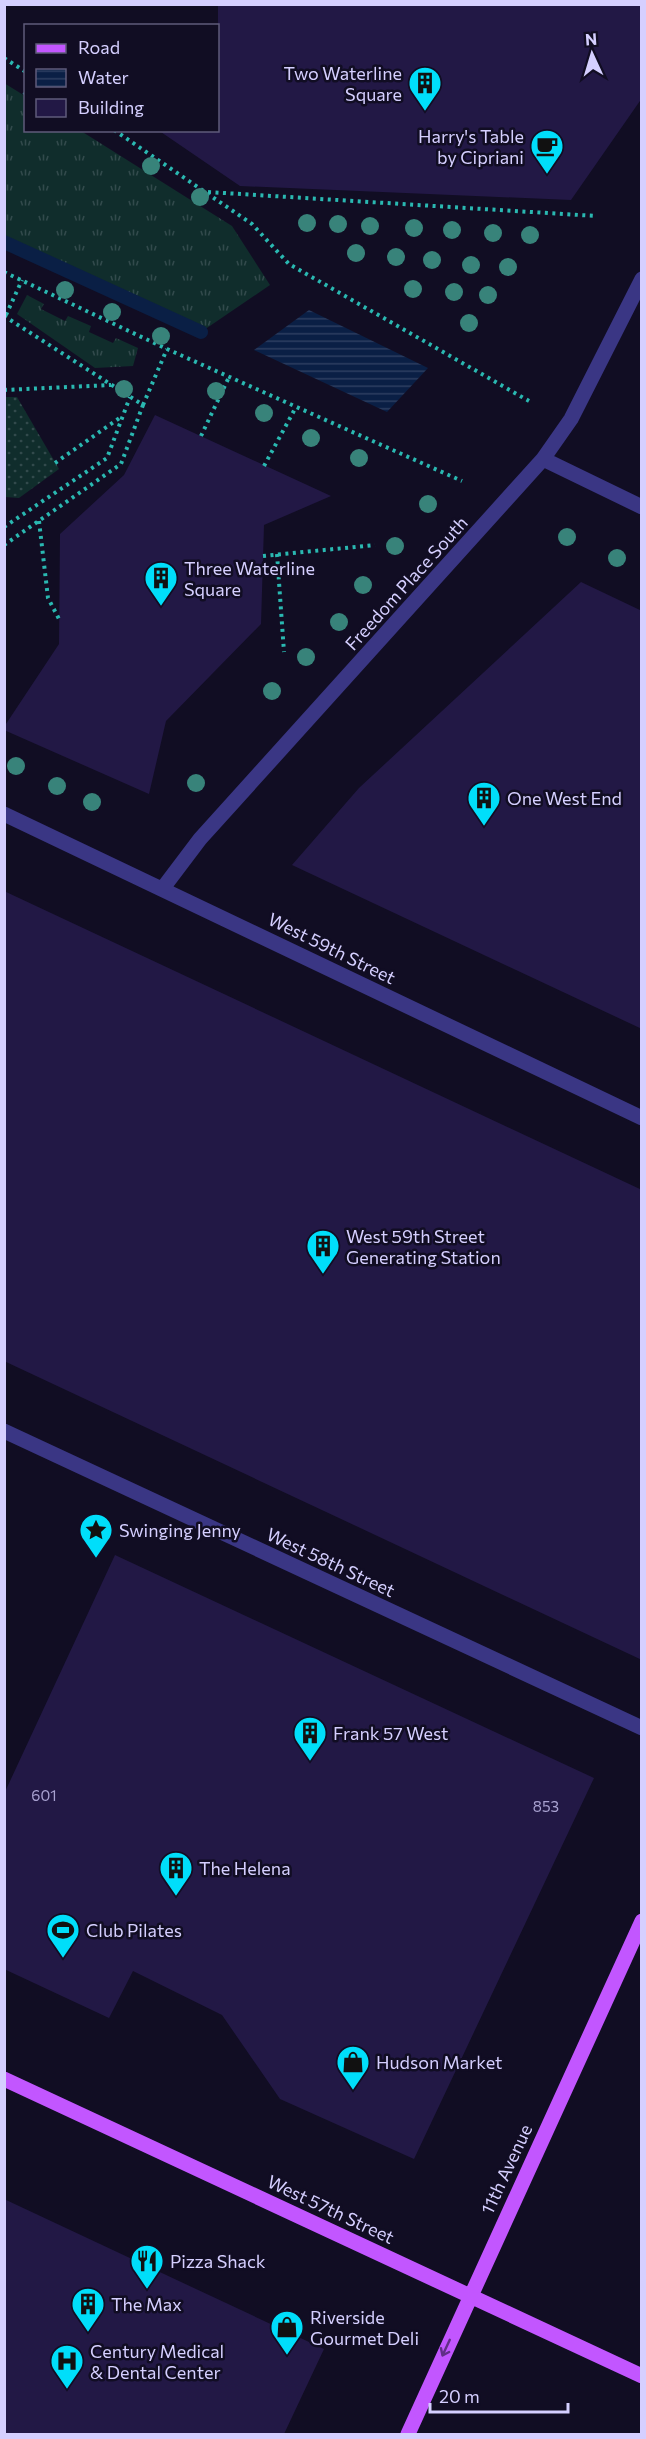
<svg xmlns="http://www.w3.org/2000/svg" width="646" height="2439" viewBox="0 0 646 2439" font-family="Commissioner,sans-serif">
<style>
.grass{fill:url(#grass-tufts)}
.park{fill:url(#park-dots)}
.water{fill:url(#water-rules)}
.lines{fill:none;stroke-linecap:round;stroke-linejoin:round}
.stream{stroke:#0a1f45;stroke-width:14}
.building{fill:#221845}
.path{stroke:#2ab8b1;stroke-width:4;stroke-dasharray:3 4.5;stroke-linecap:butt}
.minor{stroke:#3a3684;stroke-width:15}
.major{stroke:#c256ff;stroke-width:15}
.tree{fill:#38837a}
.oneway{stroke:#612e86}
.labels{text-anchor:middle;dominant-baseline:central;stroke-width:5;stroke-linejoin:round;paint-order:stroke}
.number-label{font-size:15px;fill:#a8a1d0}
.poi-label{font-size:18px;fill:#d5cfff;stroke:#110d23;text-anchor:start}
.street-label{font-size:18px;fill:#d5cfff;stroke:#110d23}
</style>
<defs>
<pattern id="grass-tufts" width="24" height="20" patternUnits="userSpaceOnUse" patternTransform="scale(1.5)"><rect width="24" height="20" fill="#102d2c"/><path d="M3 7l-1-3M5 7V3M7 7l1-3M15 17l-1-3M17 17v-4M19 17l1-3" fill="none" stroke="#324a4c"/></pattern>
<pattern id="park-dots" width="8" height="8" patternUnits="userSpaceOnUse" patternTransform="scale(1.5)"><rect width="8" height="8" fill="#102d2c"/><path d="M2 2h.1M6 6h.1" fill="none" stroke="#324a4c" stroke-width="1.8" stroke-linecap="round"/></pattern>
<pattern id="water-rules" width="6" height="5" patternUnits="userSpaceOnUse" patternTransform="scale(1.5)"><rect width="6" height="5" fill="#0a1f45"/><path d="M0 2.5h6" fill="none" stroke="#2d3e61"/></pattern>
</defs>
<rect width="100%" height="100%" fill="#110d23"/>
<path class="grass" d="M4 83 25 96 26 130 81 131 232 226 270 285 201 332 5 242Z
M27 295 44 304 41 309 65 321 68 316 91 326 89 332 113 343 116 338 138 348 133 366 95 368 17 314Z"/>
<path class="park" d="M5 397H17L59 469 19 498 5 497Z"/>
<path class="water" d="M309 310 428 368 387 412 254 350Z"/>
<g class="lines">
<path class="stream" d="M4 242 201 332"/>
</g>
<path class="building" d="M218 4H642V98L571 200 240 186 158 130H218Z
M155 415 331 496 264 525 261 624 166 721 149 794 4 730V727L59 644 60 534 124 475Z
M581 582 642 611V1029L292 865 359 788Z
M4 891 642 1190V1660L4 1361Z
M115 1555 594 1778 414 2159 280 2099 222 2015 133 1971 109 2018 4 1969V1794Z
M4 2199 324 2349 284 2434H4Z"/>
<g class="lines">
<path class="path" d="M4 58 26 72
M24 95 26 93
M114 130 252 224 289 264 529 401
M208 192 596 216
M4 272 167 349 462 481
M6 315 22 280
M4 316 143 405 167 349
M4 390 111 385
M201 436 229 377
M55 463 121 417
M264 466 296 407
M39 521 48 598 59 619
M4 527 107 458 130 397
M4 545 121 464 143 405
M277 554 284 652
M263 556 375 545"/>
<path class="minor" d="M543 459 642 507
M4 814 642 1118
M163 888 200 839 543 459 571 419 642 279
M4 1431 642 1728"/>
<path class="major" d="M4 2079 642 2376
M408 2434 642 1921"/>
</g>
<g class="tree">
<circle cx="151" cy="166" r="9"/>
<circle cx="200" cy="197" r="9"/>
<circle cx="307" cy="223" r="9"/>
<circle cx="338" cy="224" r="9"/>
<circle cx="370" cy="226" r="9"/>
<circle cx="414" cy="228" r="9"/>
<circle cx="452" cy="230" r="9"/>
<circle cx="493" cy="233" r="9"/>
<circle cx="530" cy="235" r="9"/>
<circle cx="356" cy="253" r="9"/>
<circle cx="396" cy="257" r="9"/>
<circle cx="432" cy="260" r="9"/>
<circle cx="471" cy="265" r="9"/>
<circle cx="508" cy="267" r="9"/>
<circle cx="413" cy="289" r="9"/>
<circle cx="65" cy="290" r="9"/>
<circle cx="454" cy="292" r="9"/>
<circle cx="488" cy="295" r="9"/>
<circle cx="112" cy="312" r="9"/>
<circle cx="469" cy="323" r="9"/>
<circle cx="161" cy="336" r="9"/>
<circle cx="124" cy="389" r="9"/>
<circle cx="216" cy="391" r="9"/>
<circle cx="264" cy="413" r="9"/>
<circle cx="311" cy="438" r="9"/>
<circle cx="359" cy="458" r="9"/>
<circle cx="428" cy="504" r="9"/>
<circle cx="567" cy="537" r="9"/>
<circle cx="395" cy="546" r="9"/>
<circle cx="617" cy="558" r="9"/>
<circle cx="363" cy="585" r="9"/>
<circle cx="339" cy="622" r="9"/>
<circle cx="306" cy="657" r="9"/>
<circle cx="272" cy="691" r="9"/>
<circle cx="16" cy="766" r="9"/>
<circle cx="196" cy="783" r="9"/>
<circle cx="57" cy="786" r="9"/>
<circle cx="92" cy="802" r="9"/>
</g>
<defs><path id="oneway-shaft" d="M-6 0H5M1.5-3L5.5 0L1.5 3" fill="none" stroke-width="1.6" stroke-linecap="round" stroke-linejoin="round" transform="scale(1.5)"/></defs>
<use class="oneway" href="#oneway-shaft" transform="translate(446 2348) rotate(115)"/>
<defs>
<g id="building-pin" transform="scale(1.725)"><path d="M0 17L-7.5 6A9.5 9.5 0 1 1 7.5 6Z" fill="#00defa" stroke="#110d23"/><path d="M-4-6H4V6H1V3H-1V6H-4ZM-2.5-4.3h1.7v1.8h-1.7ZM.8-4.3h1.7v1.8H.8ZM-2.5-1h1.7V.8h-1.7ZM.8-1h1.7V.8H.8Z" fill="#111"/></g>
<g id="cafe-pin" transform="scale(1.725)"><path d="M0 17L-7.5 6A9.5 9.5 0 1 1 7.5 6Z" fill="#00defa" stroke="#110d23"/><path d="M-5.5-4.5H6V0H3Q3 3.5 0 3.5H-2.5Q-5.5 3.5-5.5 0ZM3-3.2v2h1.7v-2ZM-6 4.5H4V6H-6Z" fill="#111"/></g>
<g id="sight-pin" transform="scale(1.725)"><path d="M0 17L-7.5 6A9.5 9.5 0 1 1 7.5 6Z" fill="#00defa" stroke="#110d23"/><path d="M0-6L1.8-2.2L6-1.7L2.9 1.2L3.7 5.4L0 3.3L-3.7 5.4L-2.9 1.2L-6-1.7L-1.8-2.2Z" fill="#111"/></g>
<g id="stadium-pin" transform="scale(1.725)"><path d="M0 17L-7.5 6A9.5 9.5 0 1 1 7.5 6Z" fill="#00defa" stroke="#110d23"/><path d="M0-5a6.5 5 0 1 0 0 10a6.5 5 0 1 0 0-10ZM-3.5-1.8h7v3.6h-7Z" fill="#111"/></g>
<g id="shop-pin" transform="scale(1.725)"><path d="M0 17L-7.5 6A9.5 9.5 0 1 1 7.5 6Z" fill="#00defa" stroke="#110d23"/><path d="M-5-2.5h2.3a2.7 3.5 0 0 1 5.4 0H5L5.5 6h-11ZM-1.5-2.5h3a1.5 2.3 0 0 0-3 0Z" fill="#111"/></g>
<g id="restaurant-pin" transform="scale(1.725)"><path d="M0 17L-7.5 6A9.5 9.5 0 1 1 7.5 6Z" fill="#00defa" stroke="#110d23"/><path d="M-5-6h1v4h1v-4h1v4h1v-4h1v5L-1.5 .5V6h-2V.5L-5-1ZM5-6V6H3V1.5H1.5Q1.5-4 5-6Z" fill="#111"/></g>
<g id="hospital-pin" transform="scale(1.725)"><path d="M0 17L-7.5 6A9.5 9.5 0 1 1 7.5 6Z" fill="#00defa" stroke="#110d23"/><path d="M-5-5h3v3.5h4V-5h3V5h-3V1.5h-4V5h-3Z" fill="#111"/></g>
</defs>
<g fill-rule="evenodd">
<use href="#building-pin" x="425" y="83"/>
<use href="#cafe-pin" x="547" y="146"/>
<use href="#building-pin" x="161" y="578"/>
<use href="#building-pin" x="484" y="798"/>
<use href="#building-pin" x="323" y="1246"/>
<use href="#sight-pin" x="96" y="1530"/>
<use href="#building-pin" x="310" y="1733"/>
<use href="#building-pin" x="176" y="1868"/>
<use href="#stadium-pin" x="63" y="1930"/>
<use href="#shop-pin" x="353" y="2062"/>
<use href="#restaurant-pin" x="147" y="2261"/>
<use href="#building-pin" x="88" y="2304"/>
<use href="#shop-pin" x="287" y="2327"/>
<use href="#hospital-pin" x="67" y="2361"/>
</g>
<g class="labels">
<g class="number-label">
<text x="44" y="1795">601</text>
<text x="546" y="1806">853</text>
</g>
<g class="poi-label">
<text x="402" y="73" text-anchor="end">Two Waterline<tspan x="402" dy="21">Square</tspan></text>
<text x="524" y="136" text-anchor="end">Harry's Table<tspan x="524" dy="21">by Cipriani</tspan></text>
<text x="184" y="568">Three Waterline<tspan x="184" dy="21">Square</tspan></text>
<text x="507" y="798">One West End</text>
<text x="346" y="1236">West 59th Street<tspan x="346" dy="21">Generating Station</tspan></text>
<text x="119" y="1530">Swinging Jenny</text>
<text x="333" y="1733">Frank 57 West</text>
<text x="199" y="1868">The Helena</text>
<text x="86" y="1930">Club Pilates</text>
<text x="376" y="2062">Hudson Market</text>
<text x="170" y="2261">Pizza Shack</text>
<text x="111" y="2304">The Max</text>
<text x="310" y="2317">Riverside<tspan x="310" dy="21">Gourmet Deli</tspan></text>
<text x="90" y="2351">Century Medical<tspan x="90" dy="21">&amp; Dental Center</tspan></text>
</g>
<g class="street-label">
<text transform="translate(406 583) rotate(-48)">Freedom Place South</text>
<text transform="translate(332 948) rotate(26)">West 59th Street</text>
<text transform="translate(331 1562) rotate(25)">West 58th Street</text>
<text transform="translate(506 2169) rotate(-65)">11th Avenue</text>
<text transform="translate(331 2209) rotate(25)">West 57th Street</text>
</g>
</g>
<rect width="646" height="2439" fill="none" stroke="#d5cfff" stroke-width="12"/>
<rect x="24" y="24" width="195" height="108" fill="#110d23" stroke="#5f5b7b" stroke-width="1.5"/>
<rect x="36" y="44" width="30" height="9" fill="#c256ff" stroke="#5f5b7b" stroke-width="1.5"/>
<text x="78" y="54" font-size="18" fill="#d5cfff">Road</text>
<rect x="36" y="69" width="30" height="18" fill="url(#water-rules)" stroke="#5f5b7b" stroke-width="1.5"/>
<text x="78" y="84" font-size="18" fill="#d5cfff">Water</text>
<rect x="36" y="99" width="30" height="18" fill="#221845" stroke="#5f5b7b" stroke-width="1.5"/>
<text x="78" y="114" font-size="18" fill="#d5cfff">Building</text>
<g transform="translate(592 54) rotate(356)" stroke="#110d23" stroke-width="4.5" paint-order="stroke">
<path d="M0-4.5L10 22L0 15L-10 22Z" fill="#d5cfff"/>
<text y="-9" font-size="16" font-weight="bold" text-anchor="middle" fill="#d5cfff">N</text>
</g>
<path d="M430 2403v9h138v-9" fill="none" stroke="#d5cfff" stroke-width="3"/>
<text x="439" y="2403" font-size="18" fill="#d5cfff" stroke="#110d23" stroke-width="4.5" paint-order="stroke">20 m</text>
</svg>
